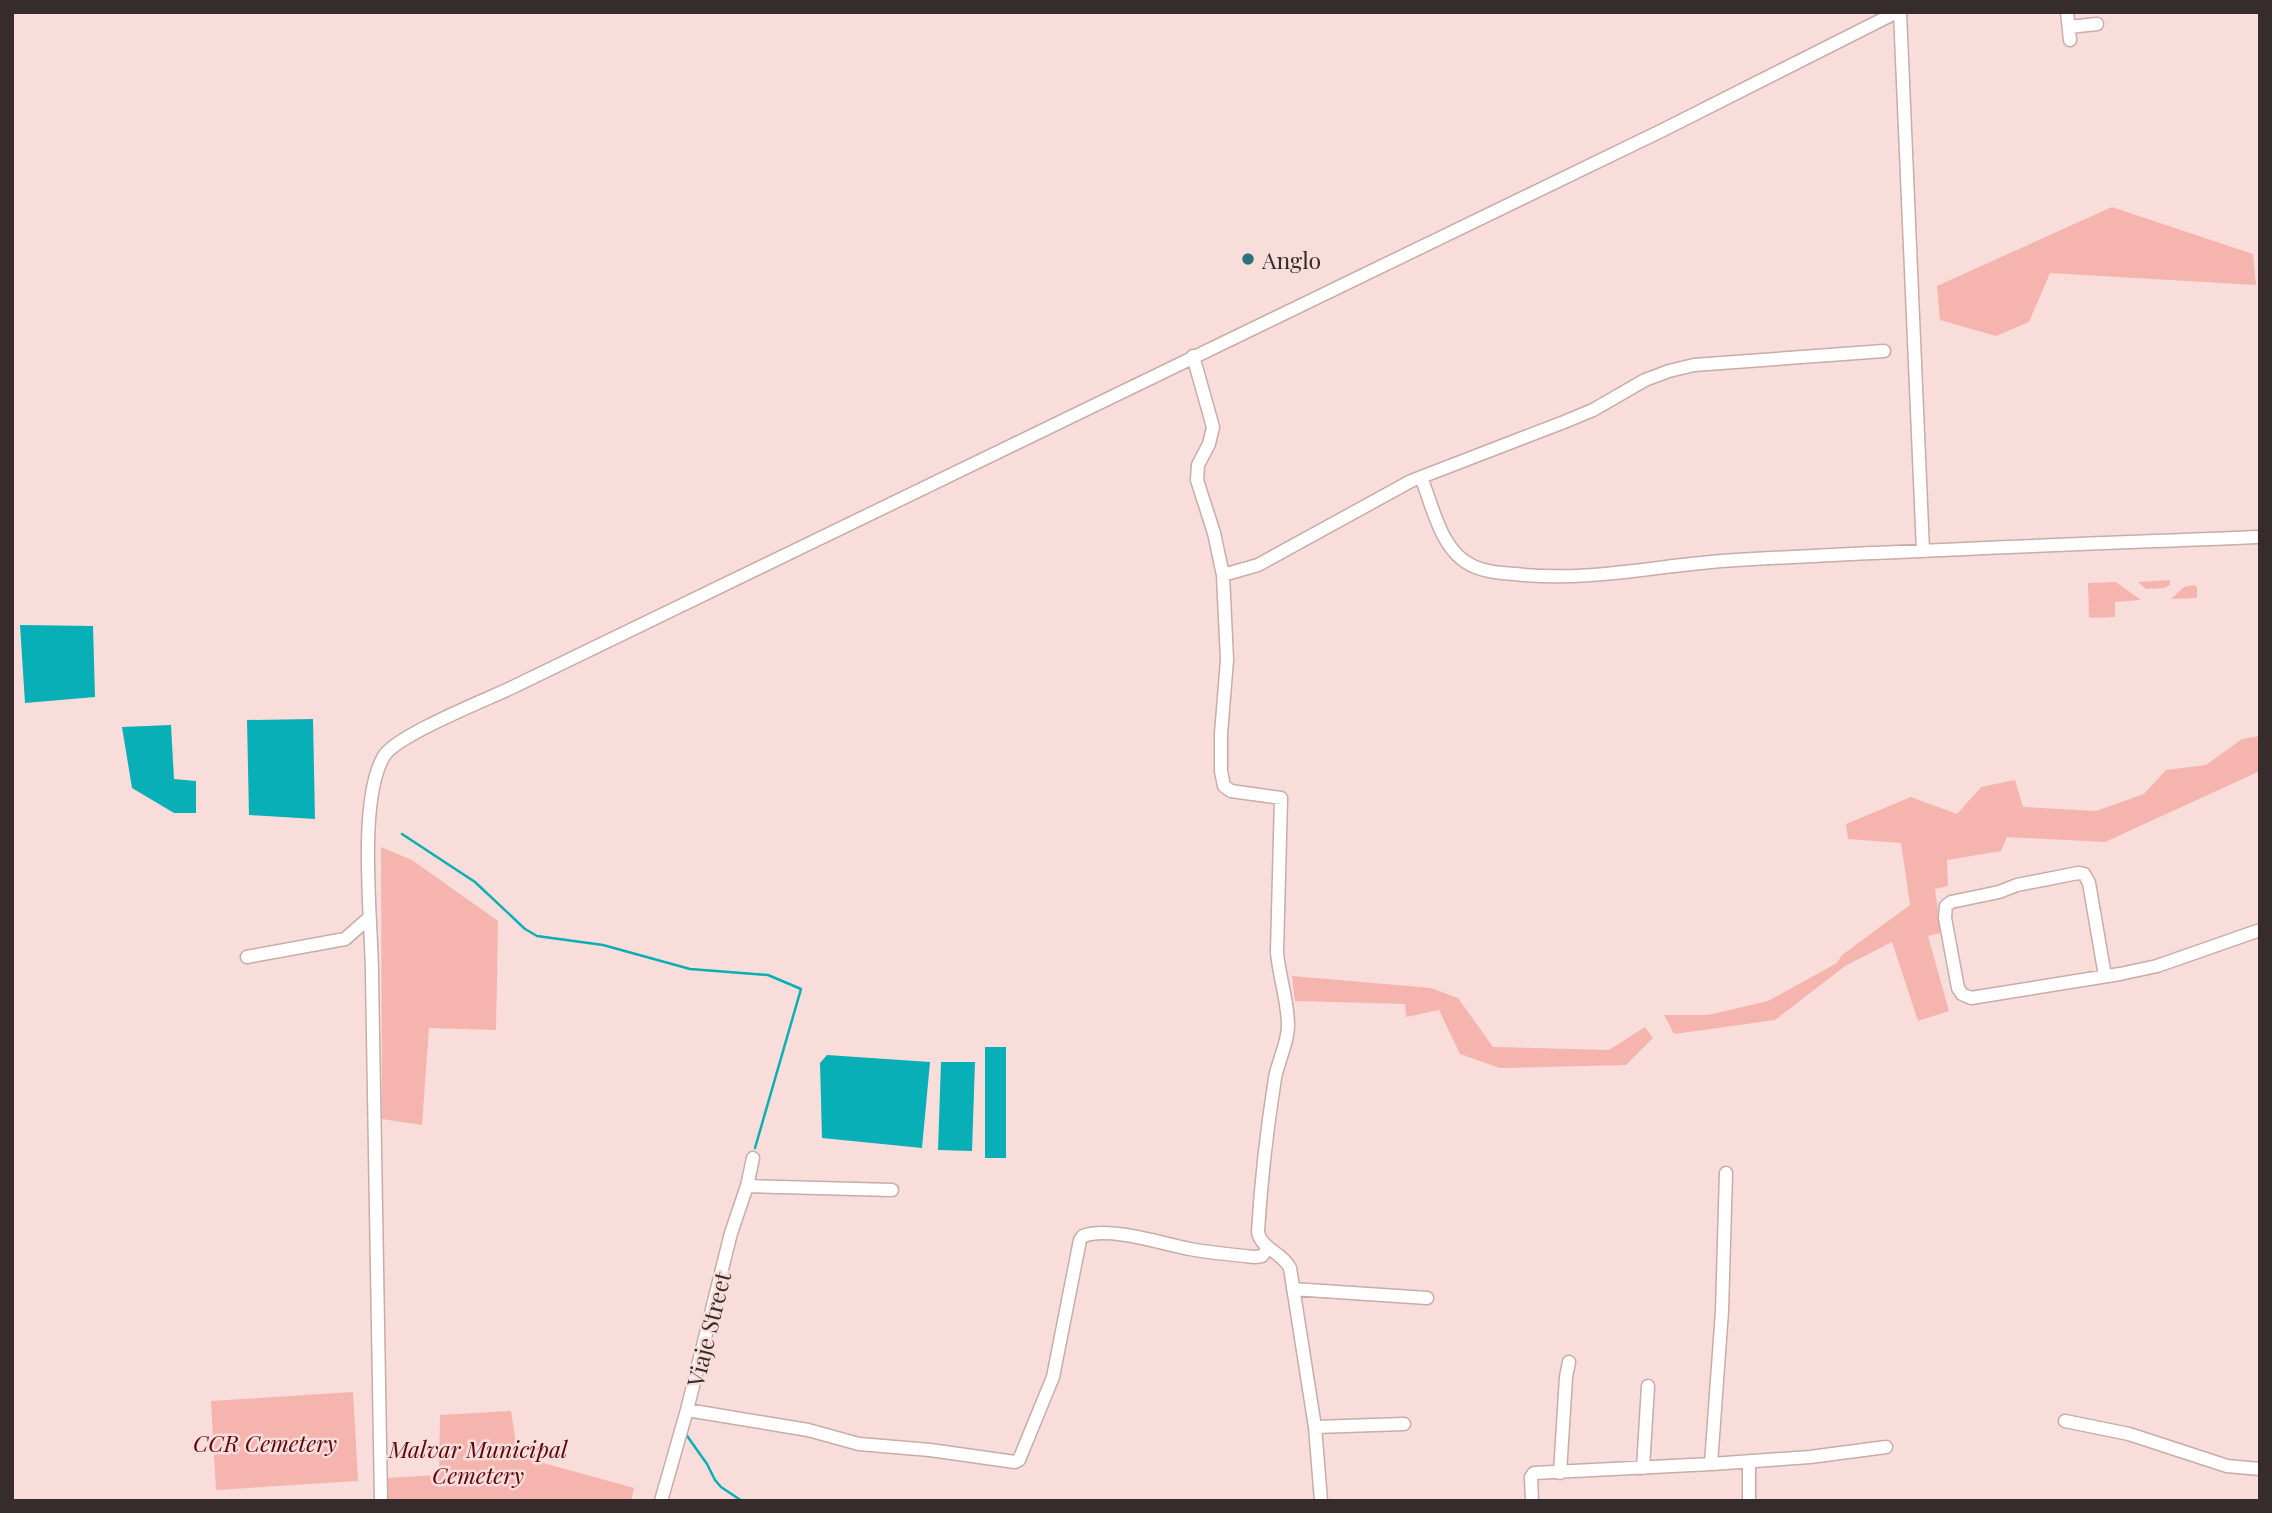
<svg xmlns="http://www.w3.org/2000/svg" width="2272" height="1513" viewBox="0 0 2272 1513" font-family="'Playfair Display',serif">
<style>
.green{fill:#f5b4ae}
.water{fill:#08afb6}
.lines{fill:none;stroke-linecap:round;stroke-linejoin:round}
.stream{stroke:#08afb6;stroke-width:2.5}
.minor-casing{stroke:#c7aca9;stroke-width:15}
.minor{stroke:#fff;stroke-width:12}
.poi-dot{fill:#297477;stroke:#f9ddda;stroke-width:2.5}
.labels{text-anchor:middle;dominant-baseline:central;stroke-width:5;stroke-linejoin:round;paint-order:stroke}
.poi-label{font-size:23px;fill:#362c2b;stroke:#f9ddda;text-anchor:start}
.street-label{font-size:23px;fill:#362c2b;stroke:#f9ddda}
.park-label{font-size:23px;font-style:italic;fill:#5c060c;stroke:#f9ddda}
</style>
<rect width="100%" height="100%" fill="#f9ddda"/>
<path class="green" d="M2112 207 2253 254 2256 285 2050 273 2029 322 1996 336 1940 320 1937 286Z
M2170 580V585L2165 588 2146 589 2138 582Z
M2116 582 2141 600 2115 602V617L2091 618 2089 617 2088 583Z
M2194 585 2197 587V598L2171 599 2184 587Z
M2260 736V771L2105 842 2007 837 2001 851 1947 860 1948 886 1935 889 1941 933 1928 936 1949 1011 1918 1021 1892 942 1845 966 1775 1020 1674 1034 1664 1015H1708L1768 1001 1837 963 1842 955 1910 905 1901 843 1848 839 1846 824 1911 797 1957 814 1981 787 2015 780 2023 807 2096 811 2144 794 2166 770 2206 765 2242 739Z
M381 847 412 860 498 921 496 1030 429 1028 422 1125 382 1119Z
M1292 976 1431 988 1458 998 1493 1047 1609 1050 1645 1027 1653 1038 1626 1065 1500 1068 1460 1054 1439 1010 1406 1017 1405 1004 1295 1001Z
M353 1392 358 1481 216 1490 211 1401Z
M511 1411 518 1456 634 1488 631 1501H387L386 1478 439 1475 440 1415Z"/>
<path class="water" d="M20 625 93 626 95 697 25 703Z
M313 719 315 819 249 815 247 720Z
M171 725 174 779 196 781V813H174L132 788 122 727Z
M985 1047H1006V1158H985Z
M827 1055 930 1062 922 1148 822 1138 820 1063Z
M941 1062H975L972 1151 938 1150Z"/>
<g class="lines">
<path class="stream" d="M402 834 475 882 525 929 537 936 603 945 690 969 768 975 801 989 755 1148
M685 1433 707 1464 715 1480 721 1487 742 1501"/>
<g class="minor-casing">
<path id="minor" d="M1900 12 1923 551
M2067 12 2070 40
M2069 27 2097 24
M1193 356 1213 427 1209 444 1198 465 1197 480 1214 533 1223 575 1227 660 1221 734V771L1224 786 1231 791 1281 798 1277 952C1279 977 1288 1000 1288 1026 1288 1043 1278 1061 1275 1078 1267 1129 1261 1180 1258 1232 1261 1249 1282 1252 1290 1268L1315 1427 1321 1501
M1421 477C1433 507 1441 552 1473 566 1486 572 1501 573 1515 574 1589 583 1662 564 1736 560 1910 550 2085 544 2260 537
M1223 575 1258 565 1411 481 1564 422 1593 410 1645 380 1669 371 1694 365 1884 351
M247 957 345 939 370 917
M2105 976 2089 883 2084 874 2078 873 2017 885 1999 892 1951 902 1946 906 1945 918 1958 988 1962 994 1971 998 2120 974 2157 966 2260 930
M747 1186 892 1190
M1293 1289 1427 1298
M687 1410 808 1430 859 1444 930 1450 1015 1462 1019 1460 1053 1377 1080 1240 1083 1236C1110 1226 1163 1244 1190 1249 1212 1253 1234 1255 1255 1257L1262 1256 1268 1248
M2065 1421 2129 1434 2227 1466 2260 1469
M1315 1427 1404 1424
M1711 1464 1810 1457 1886 1447
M1643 1468 1648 1386
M1560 1473 1566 1377 1569 1362
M381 1501C378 1326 375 1151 372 976 372 922 357 801 384 756 397 735 486 700 513 687L1663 130 1897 12
M661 1501 687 1410 731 1233 747 1186 753 1158
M1532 1501 1531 1477 1534 1473 1711 1464 1722 1311 1726 1173
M1749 1501V1462"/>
</g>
<use href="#minor" class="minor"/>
</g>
<circle class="poi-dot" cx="1248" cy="259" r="7"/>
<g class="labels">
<g class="poi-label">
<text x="1262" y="259">Anglo</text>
</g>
<g class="street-label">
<text transform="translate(708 1329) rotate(-76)">Viaje Street</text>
</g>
<g class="park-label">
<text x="265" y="1442">CCR Cemetery</text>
<text x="478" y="1448">Malvar Municipal<tspan x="478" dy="26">Cemetery</tspan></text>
</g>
</g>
<rect width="2272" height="1513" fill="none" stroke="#362c2b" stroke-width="28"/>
</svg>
